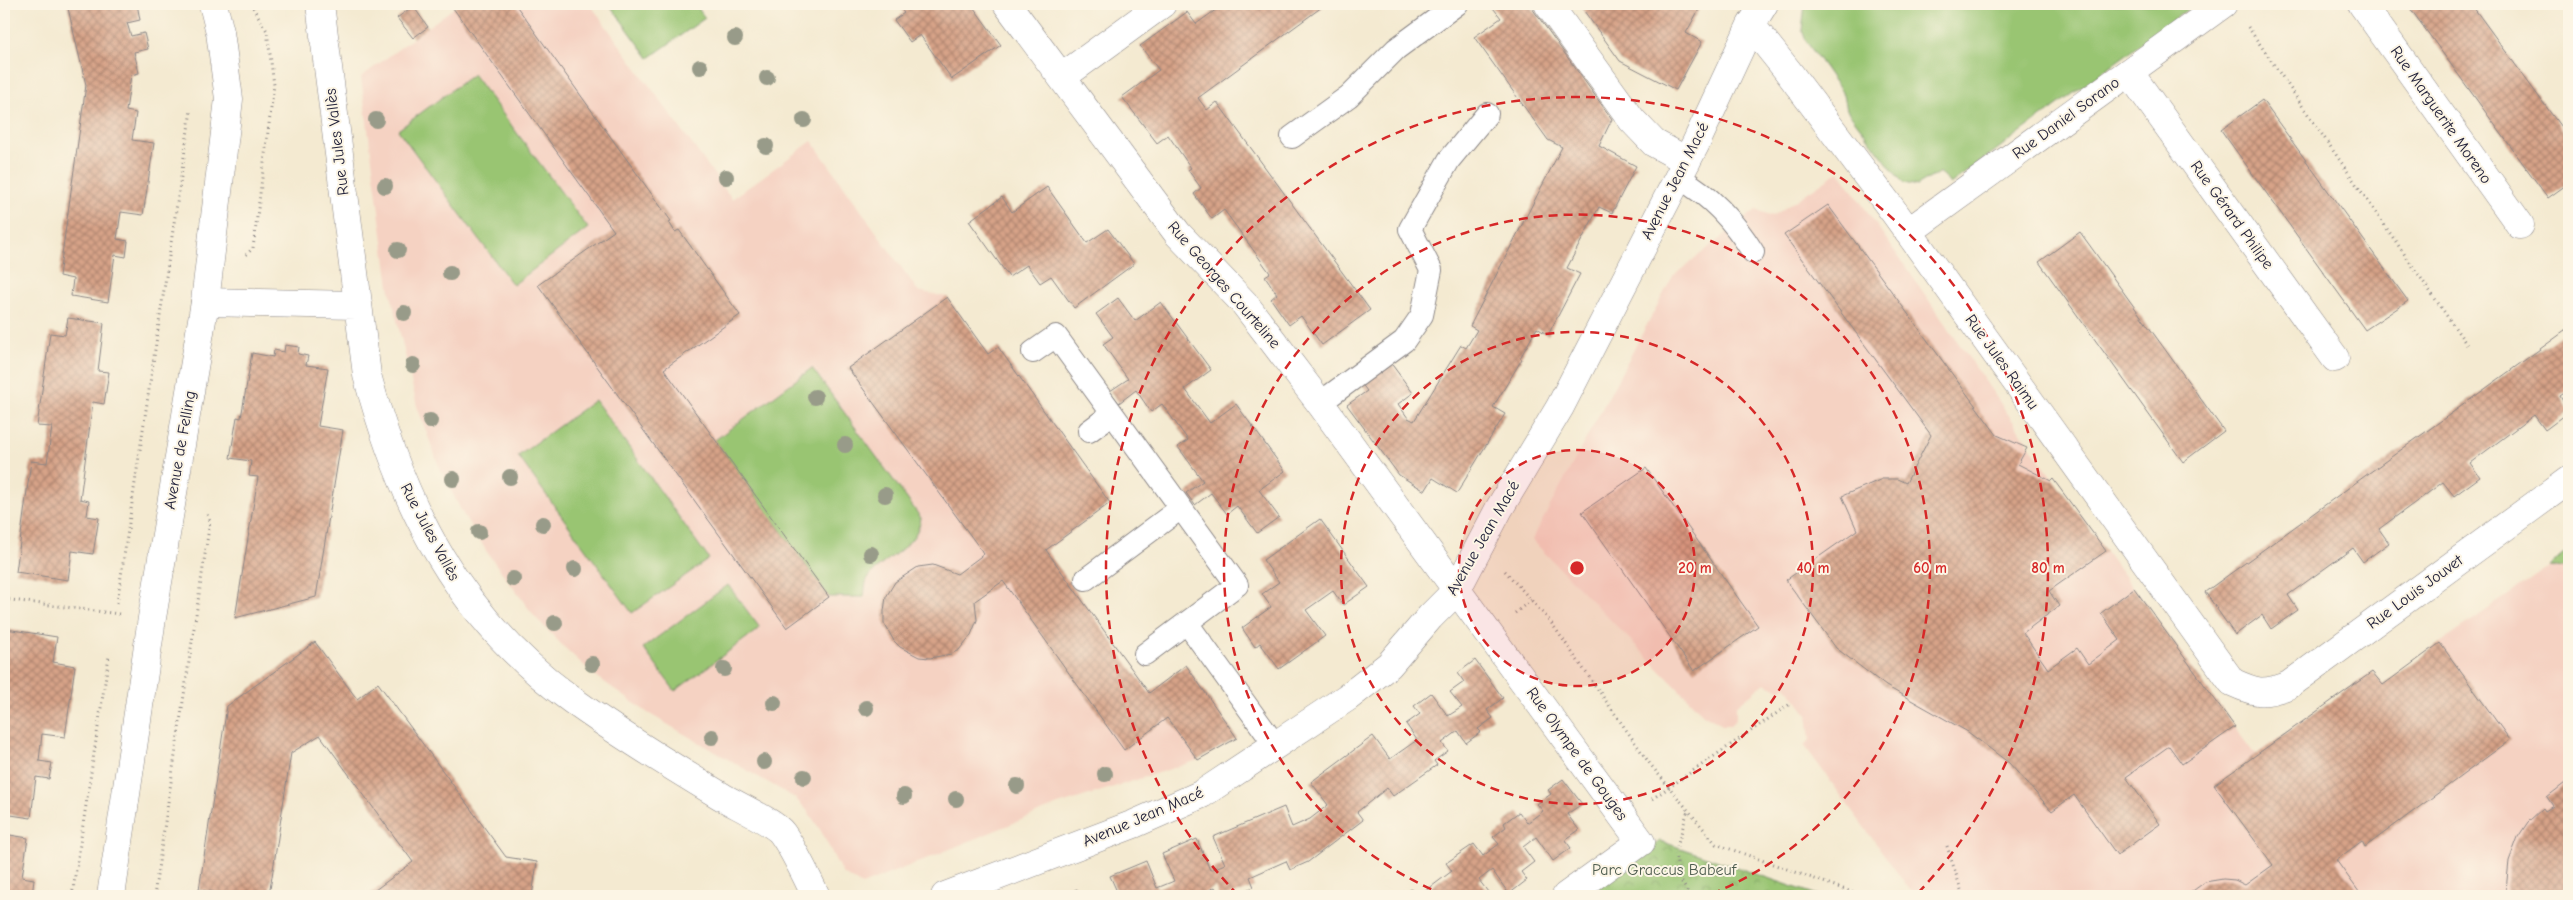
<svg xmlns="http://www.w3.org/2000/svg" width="2573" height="900" viewBox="0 0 2573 900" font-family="'Comic Neue',sans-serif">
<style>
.built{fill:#f5d2c2}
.grass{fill:#99c572;stroke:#5e7456}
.park{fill:url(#park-crowns);stroke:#5e7456}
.building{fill:url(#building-cross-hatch)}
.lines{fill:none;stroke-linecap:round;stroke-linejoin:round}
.service-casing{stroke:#8b8686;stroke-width:24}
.minor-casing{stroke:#8b8686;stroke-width:29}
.tertiary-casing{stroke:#8b8686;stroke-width:29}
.path{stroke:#8b8686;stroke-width:3;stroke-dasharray:1 4;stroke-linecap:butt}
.service{stroke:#fff;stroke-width:22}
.minor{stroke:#fff;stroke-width:28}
.tertiary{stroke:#fff;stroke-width:28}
.tree{fill:#989b89}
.ring{fill:none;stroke:#d62828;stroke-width:2.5;stroke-dasharray:9 6}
.labels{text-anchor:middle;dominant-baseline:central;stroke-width:4;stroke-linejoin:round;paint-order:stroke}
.street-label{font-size:16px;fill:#22223b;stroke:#fcf5e5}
.park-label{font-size:16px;fill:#4c5b4e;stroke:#fcf5e5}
.centre{fill:#d62828;stroke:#fcf5e5;stroke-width:2.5}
.ring-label{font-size:15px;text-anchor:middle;font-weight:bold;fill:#d62828;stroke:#fcf5e5;stroke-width:4;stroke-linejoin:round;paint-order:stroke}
</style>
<defs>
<pattern id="park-crowns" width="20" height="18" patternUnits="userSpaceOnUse" patternTransform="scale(1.25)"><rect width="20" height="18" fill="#99c572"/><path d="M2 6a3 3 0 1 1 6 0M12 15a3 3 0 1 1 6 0" fill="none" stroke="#7ca05f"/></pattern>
<pattern id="building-cross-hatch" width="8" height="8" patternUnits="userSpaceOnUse" patternTransform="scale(1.25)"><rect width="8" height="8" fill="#d7a388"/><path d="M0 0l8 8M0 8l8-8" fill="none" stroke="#ae8470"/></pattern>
</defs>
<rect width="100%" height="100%" fill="#fcf5e5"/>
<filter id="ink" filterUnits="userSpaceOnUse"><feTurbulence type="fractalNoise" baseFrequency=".02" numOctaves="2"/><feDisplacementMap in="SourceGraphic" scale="10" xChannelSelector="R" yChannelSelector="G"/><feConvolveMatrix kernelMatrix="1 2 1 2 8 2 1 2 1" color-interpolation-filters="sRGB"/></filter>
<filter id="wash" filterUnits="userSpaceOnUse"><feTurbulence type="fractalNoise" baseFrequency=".0096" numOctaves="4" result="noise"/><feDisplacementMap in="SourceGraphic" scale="20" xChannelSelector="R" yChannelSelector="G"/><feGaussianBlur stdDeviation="1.12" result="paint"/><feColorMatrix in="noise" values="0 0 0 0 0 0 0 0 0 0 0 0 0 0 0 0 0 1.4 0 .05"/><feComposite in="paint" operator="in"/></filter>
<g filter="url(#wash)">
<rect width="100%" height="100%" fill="#f4ead1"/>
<path class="built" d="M459 4H590L732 199 812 141 918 291 947 297 988 354 998 347 1110 503 1046 550 1198 760 1058 805 862 885 842 873 821 831 807 810 795 798 648 713 593 674 564 647 535 617 489 555 463 514 440 469 417 406 389 286 361 77Z
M1839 171 2053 479 2255 755 2285 734 2365 847 2510 740 2440 643 2548 567 2569 570V896H1940L1910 890 1804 745 1810 740 1807 714 1786 686 1780 690 1765 683 1736 706V719L1730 725H1722L1703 714 1532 540 1673 276 1756 210 1773 216Z"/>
<path class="grass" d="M609 4H695L705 18 649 58Z
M1805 4H2195L1950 184 1940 172 1917 186 1904 183 1898 177 1847 110 1844 95 1806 41 1802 30Z
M473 74 588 228 513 285 398 130Z
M812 368 921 518C917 548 885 556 868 578 865 582 865 591 864 597H829L715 440Z
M595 400 709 559 632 613 518 456Z
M2569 550V570L2548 567Z
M728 585 760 628 675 691 643 648Z"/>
<path class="park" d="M1660 841 1820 896H1586Z"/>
<g id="blocks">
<path class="building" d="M67 4H123L124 7 137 4 140 20 127 23 131 36 144 33 148 49 134 52 139 73 131 75 126 111 136 113 132 140 154 143 143 215 121 212 117 239 128 241 126 257 115 255 108 302 71 296 73 279 59 276 86 85Z
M459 4H515L671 221 669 222 675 232 679 230 740 315 664 369 829 597 787 628 538 285 614 231 453 8Z
M897 4H971L1001 45 952 79 920 35 910 42 894 20 904 13Z
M1224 4H1326L1198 98 1207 110 1217 102 1370 310 1322 345 1301 316 1289 325 1271 299 1277 294 1265 276 1270 273 1224 210 1212 219 1194 194 1201 188 1188 170 1191 168 1168 135 1157 143 1122 97 1159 70 1140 46 1187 12 1196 24Z
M1490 4H1529L1612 119 1599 146 1636 166 1612 213 1599 207 1567 268 1580 274 1548 335 1537 328 1520 358 1522 359 1493 407 1505 414 1457 493 1433 478 1425 491 1399 475 1347 405 1367 391 1361 383 1390 362 1413 393 1398 404 1408 418 1414 421 1461 345 1466 348 1477 330 1470 326 1562 147 1548 140 1474 37 1501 18Z
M1579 4H1702L1686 33 1702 42 1676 90 1620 61Z
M2407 4H2471L2569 138V183L2548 198Z
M413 6 428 27 413 38 397 18Z
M2262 100 2408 301 2365 330 2221 130Z
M1047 187 1087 243 1108 229 1134 264 1074 308 1051 276 1040 283 1027 265 1009 277 969 221 1002 197 1012 212Z
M1828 205 1997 435 2027 448 2018 464 2051 481 2053 479 2106 551 2049 591 2059 606 2023 633 2048 669 2077 648 2088 664 2120 640 2101 613 2134 588 2235 727 2182 764 2169 746 2126 777 2160 824 2117 855 2074 795 2052 811 2009 763 1968 732 1886 686 1836 648 1786 580 1857 530 1842 496 1882 479H1897L1906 483 1931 435 1784 235Z
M2080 232 2224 431 2183 462 2039 262Z
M947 297 988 354 998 347 1110 503 1046 550 1149 693 1186 665 1237 738 1198 760 1167 718 1124 750 1003 581 975 601 977 620 971 635 959 650 951 654 930 658 919 657 900 647 894 641 884 623V611L886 597 895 582 918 567 933 565 957 574 984 554 848 368Z
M1118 298 1135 321 1161 302 1211 370 1185 389 1210 423 1236 404 1285 471 1259 490 1279 517 1257 533 1237 506 1227 514 1211 493 1195 505 1186 493 1203 481 1178 447 1188 440 1162 404 1151 412 1136 390 1119 403 1110 391 1128 379 1103 344 1113 337 1096 314Z
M68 318 104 323 98 371 109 372 104 404 93 402 80 499 89 501 87 516 99 518 93 554 72 551 68 580 16 572 31 461 47 463 52 427 37 426 50 333 65 335Z
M2569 328V390L2560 396 2569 412 2545 430 2534 415 2470 463 2480 477 2454 496 2443 482 2379 529 2389 543 2363 562 2353 548 2288 595 2298 610 2271 629 2262 615 2235 635 2205 592Z
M285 345 299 347 298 354 308 356 306 365 328 368 318 426 343 430 316 597 235 618 258 477 249 476 251 461 230 458 237 417 241 418 252 353 273 357 274 350 284 352Z
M1646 468 1758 626 1694 671 1582 512Z
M1320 519 1369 587 1343 605 1333 591 1306 610 1325 636 1279 669 1260 643 1255 647 1242 628 1271 607 1262 594 1279 582 1263 560Z
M6 629 57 637 53 662 75 666 65 737 42 734 39 761 52 763 49 779 36 777 31 818 4 814V646Z
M315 642 357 699 378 683 506 857 537 862 532 896H367L413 862 320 735 291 753 269 896H240L199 890 227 706Z
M2440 643 2510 740 2365 847 2362 841 2336 860 2362 896H2297L2294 892 2288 896H2186L2205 882 2223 879 2235 880 2245 885 2273 865 2214 785 2372 672 2383 685Z
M1475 660 1503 698 1487 710 1493 718 1478 729 1481 732 1466 743 1458 731 1442 743 1448 751 1434 761 1437 765 1393 796 1387 788 1357 812 1363 820 1308 862 1290 870 1286 861 1250 877 1254 887 1229 896H1219L1215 887 1199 896H1119L1110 876 1146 861 1157 888 1174 881 1162 854 1197 839 1210 870 1225 864 1213 837 1284 807 1292 827 1310 819 1328 805 1311 782 1373 736 1390 759 1417 740 1406 724 1420 714 1414 706 1431 693 1448 716 1462 707 1450 692 1464 682 1458 673Z
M1563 779 1582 804 1567 814 1579 830 1565 840 1571 848 1553 861 1536 837 1523 847 1534 862 1521 872 1527 880 1509 894 1492 870 1479 880 1491 896H1419L1452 871 1446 863 1474 844 1483 856 1499 844 1493 837 1506 827 1504 823 1519 812 1527 823 1543 811 1537 804 1551 794 1548 790Z
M2569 780V896H2508L2506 890 2509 861 2518 837 2528 822 2543 808 2545 811 2553 806 2547 797Z
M4 834 28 838 22 877 34 879 32 896H4Z
M1077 889 1080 896H1061Z
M1411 889 1416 896H1402Z"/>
</g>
</g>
<g filter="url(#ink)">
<use href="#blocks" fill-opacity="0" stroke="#8b8686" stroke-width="1"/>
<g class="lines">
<g class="service-casing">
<path id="service" d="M1292 137 1349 96 1396 49 1457 4
M1678 177C1711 196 1733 220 1753 252
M1033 352 1056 336 1237 585 1145 654
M1320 403 1404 341 1422 315 1431 270 1410 229 1449 160 1487 114
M1089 431 1112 414
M1086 579 1181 508
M1187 623 1275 745"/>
</g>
<g class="minor-casing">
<path id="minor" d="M320 4 367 375C403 508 458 617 572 700 619 734 671 766 721 796 734 804 775 823 782 833 795 851 806 876 816 896
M1007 4 1178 234 1244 303 1320 403 1641 842 1566 896
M1548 4 1632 120 1654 143 1687 161
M2362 4 2520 225
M1751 25 1787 70 1894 212 2232 682C2256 693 2263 695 2289 685L2569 480
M2129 72 2335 358
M1062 77 1162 4
M1908 232 2223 4
M205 302 356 305
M945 896 1134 824 1202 794 1348 697 1389 665 1430 617 1456 591 1499 509 1560 407 1696 143 1751 25 1764 4"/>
</g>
<g class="tertiary-casing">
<path id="tertiary" d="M111 896 152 618 205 302 229 99 220 32 213 4"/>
</g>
<path class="path" d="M2248 27 2467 345
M246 255 253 248 274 85 267 31 251 4
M1505 571 1550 621 1650 764 1716 844 1863 896
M4 599 119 614
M117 603 191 110
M1515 613 1531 600
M1652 799 1790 704
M1947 846 1963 896
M1677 847 1688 810
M1675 853 1680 879 1690 896
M72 896 109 656
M154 896 210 521 206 512"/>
<use href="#service" class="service"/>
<use href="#minor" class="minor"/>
<use href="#tertiary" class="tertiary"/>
</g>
<g class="tree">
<circle cx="735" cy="38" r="8"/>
<circle cx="700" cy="67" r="8"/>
<circle cx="767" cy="78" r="8"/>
<circle cx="376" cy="120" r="8"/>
<circle cx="804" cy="120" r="8"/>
<circle cx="766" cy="146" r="8"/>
<circle cx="726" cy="177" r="8"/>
<circle cx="385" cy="186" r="8"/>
<circle cx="398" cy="250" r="8"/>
<circle cx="450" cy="273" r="8"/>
<circle cx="404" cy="313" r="8"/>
<circle cx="413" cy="365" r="8"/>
<circle cx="815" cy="397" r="8"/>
<circle cx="430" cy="421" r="8"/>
<circle cx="845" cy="445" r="8"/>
<circle cx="510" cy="477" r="8"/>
<circle cx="453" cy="479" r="8"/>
<circle cx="885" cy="495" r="8"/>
<circle cx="543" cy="524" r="8"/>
<circle cx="479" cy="532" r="8"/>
<circle cx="871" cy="554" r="8"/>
<circle cx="575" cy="569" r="8"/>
<circle cx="513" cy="579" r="8"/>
<circle cx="555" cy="623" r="8"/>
<circle cx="592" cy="664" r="8"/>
<circle cx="724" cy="669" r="8"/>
<circle cx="774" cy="703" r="8"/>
<circle cx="866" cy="708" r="8"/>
<circle cx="712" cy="737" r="8"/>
<circle cx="764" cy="762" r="8"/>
<circle cx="1105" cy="774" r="8"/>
<circle cx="804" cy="777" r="8"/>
<circle cx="1017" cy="786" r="8"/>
<circle cx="904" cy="796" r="8"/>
<circle cx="956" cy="799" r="8"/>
</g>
</g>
<circle cx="1577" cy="568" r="118" fill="#d62828" fill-opacity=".12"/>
<g class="ring">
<circle cx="1577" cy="568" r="118"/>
<circle cx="1577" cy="568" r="236"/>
<path d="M1445 895A353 353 0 1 1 1709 895"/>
<path d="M1238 895A471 471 0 1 1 1916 895"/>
</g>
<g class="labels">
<g class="street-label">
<text transform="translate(2441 115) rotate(55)">Rue Marguerite Moreno</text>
<text transform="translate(2066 118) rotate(-36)">Rue Daniel Sorano</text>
<text transform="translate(337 142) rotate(-97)">Rue Jules Vallès</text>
<text transform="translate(1675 181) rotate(-63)">Avenue Jean Macé</text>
<text transform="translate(2232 215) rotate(54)">Rue Gérard Philipe</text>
<text transform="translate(1224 285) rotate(49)">Rue Georges Courteline</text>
<text transform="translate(2002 362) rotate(54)">Rue Jules Raimu</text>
<text transform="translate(180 450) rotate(-80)">Avenue de Felling</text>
<text transform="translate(430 532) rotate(62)">Rue Jules Vallès</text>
<text transform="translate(1483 538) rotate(-60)">Avenue Jean Macé</text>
<text transform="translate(2415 592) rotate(-36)">Rue Louis Jouvet</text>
<text transform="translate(1577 754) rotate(54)">Rue Olympe de Gouges</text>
<text transform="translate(1143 817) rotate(-23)">Avenue Jean Macé</text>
</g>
<g class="park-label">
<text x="1664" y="870">Parc Graccus Babeuf</text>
</g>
</g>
<circle cx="1577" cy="568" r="8" class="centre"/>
<g class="ring-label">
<text x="1695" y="573">20 m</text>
<text x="1813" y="573">40 m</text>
<text x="1930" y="573">60 m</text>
<text x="2048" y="573">80 m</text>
</g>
<rect width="2573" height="900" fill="none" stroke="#fcf5e5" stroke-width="20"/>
</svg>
